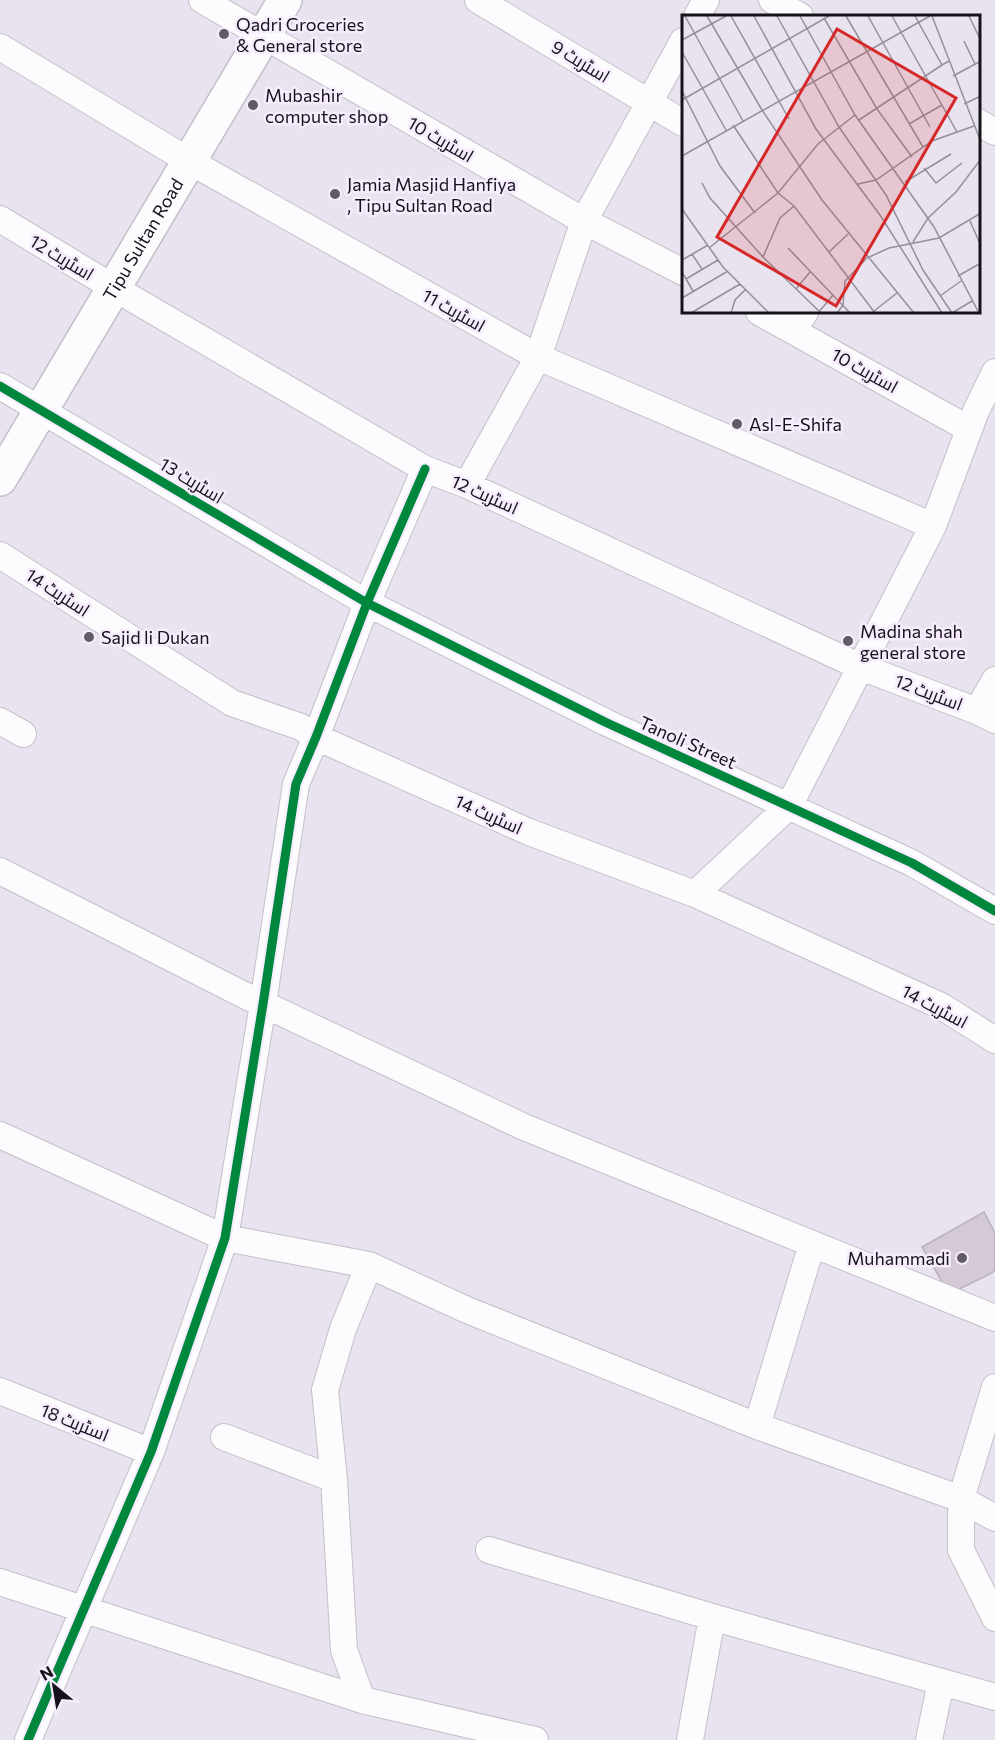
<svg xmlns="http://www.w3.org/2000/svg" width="995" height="1740" viewBox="0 0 995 1740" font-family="Commissioner,Cairo,sans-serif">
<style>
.building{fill:#d6c9d6;stroke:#b8b1b9;stroke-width:1.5}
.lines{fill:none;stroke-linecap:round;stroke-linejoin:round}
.street-casing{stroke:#c4bfc8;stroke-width:28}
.secondary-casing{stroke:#c4bfc8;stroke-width:36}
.street{stroke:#fcfbfd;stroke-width:26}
.secondary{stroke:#fcfbfd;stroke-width:33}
.cycleway-casing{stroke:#f6ecfe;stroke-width:13}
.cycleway{stroke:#00873e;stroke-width:9}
.poi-dot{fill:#605b64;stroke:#f6ecfe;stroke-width:2}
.labels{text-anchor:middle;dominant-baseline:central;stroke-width:5;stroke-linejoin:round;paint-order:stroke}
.poi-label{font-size:18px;fill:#161219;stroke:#f6ecfe;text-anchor:start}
.street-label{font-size:18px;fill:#161219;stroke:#f6ecfe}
.inset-road{fill:none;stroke:#958f99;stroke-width:1.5}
.view{fill:#d62828;fill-opacity:0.15;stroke:#d62828;stroke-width:3}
.inset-edge{fill:none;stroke:#161219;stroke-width:3}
</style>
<rect width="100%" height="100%" fill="#e9e3ef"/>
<path class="building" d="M984 1212 995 1233V1270L992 1273 949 1294 922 1247Z"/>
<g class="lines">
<g class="street-casing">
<path id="street" d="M202 0 584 221 683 272
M478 0 683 123
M772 0 800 16
M697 16 706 0
M0 47 189 161 538 357 933 526
M978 122 995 132
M0 219 114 288 425 469 467 485 861 667 977 711 995 720
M759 312 969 429
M794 330 805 312
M0 386 367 603 605 722 912 863 995 911
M467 485 538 357 584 221 683 41
M0 555 232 703 301 727 316 737 529 832 695 894 941 1006 995 1040
M977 711 995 680
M0 721 23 734
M0 871 244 995 524 1127 995 1318
M695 894 789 806 933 526 976 411 995 372
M0 1135 225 1238 369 1265 467 1310 757 1426 961 1499 995 1518
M995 1387 961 1499V1550L995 1618
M0 1391 151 1452
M757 1426 812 1244
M224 1437 334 1479
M489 1550 712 1617 995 1697
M0 1582 362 1700 535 1740
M362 1700 344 1650 334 1479 325 1390 343 1329 369 1265
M28 1740 151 1452 225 1238 263 1004 296 784 316 737 367 603 425 469
M690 1740 712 1617
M929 1740 941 1682"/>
</g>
<g class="secondary-casing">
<g id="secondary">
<path id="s1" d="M0 479 285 0"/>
</g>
</g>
<use href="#street" class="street"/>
<use href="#secondary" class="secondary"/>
<g class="cycleway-casing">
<path id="cycleway" d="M0 386 367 603 605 722 912 863 995 911
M28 1740 151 1452 225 1238 263 1004 296 784 316 737 367 603 425 469"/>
</g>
<use href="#cycleway" class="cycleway"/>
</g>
<g class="poi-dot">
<circle cx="224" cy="34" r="6"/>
<circle cx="253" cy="105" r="6"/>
<circle cx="335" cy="194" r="6"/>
<circle cx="737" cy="424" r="6"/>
<circle cx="89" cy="637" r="6"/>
<circle cx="848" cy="641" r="6"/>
<circle cx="962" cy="1258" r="6"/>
</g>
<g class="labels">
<g class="poi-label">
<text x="236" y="24">Qadri Groceries<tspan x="236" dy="21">&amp; General store</tspan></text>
<text x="265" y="95">Mubashir<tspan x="265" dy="21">computer shop</tspan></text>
<text x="347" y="184">Jamia Masjid Hanfiya<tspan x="347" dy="21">, Tipu Sultan Road</tspan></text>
<text x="749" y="424">Asl-E-Shifa</text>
<text x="860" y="631">Madina shah<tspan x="860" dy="21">general store</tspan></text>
<text x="101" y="637">Sajid li Dukan</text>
<text x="950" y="1258" text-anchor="end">Muhammadi</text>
</g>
<g class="street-label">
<text transform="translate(581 61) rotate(31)">اسٹریٹ 9</text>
<text transform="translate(441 139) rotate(30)">اسٹریٹ 10</text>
<text stroke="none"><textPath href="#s1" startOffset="279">Tipu Sultan Road</textPath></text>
<text transform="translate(62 257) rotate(31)">اسٹریٹ 12</text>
<text transform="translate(454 310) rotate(29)">اسٹریٹ 11</text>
<text transform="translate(865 370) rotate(29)">اسٹریٹ 10</text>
<text transform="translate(192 480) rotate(31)">اسٹریٹ 13</text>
<text transform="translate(485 494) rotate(24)">اسٹریٹ 12</text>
<text transform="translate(58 592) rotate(33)">اسٹریٹ 14</text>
<text transform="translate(929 692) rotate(21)">اسٹریٹ 12</text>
<text transform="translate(688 742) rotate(24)">Tanoli Street</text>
<text transform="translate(489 814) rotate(24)">اسٹریٹ 14</text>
<text transform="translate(935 1006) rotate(28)">اسٹریٹ 14</text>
<text transform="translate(75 1422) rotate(22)">اسٹریٹ 18</text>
</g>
</g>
<g transform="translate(682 15)">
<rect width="298" height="298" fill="#e9e3ef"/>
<path class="inset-road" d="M3 1 61 106M25 1 80 95 140 185 232 298M49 1 107 104M72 1 134 114 198 200 260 298M95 1 157 112 204 180 241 255 270 298M118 1 173 100 252 212 297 298M164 1 241 132M186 1 248 112M210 1 275 117M233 1 260 50 267 46M250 1 299 127M287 1 299 26M142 3 195 94 230 142M0 25 44 1M282 26 293 49M0 37 44 115M271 61 299 46M0 76 38 151 73 198M0 85 147 1M282 89 299 81M177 105 260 50M227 109 260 90M51 110 96 178 112 191 193 298M0 141 248 1M242 153 254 168 280 148M223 167 269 139M20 168 28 183 81 242 139 298M176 169 194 165 250 126 292 111M0 194 41 252 87 298M288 206 299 231M231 227 246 203 274 177 299 144M27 233 96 178 136 129 173 100M106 233 168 298M147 237 166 219M10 239 20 254M81 242 98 203 112 191M0 245 26 230M0 257 11 276M276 261 299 248M4 264 36 245M114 274 128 257M258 281 279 266M0 283 46 256M192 296 215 278M9 298 58 269M49 298 53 285 64 274M136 298 151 280M155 298 161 290 163 266 185 243 207 233 257 223 299 198M270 298 290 286"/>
<path class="view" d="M155 14 274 83 154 291 35 222Z"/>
<rect width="298" height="298" class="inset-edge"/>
</g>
<g transform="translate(54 1686) rotate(330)" stroke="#f6ecfe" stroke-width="4.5" paint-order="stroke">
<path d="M0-4.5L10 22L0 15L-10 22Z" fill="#161219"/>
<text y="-9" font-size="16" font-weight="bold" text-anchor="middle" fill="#161219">N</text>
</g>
</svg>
